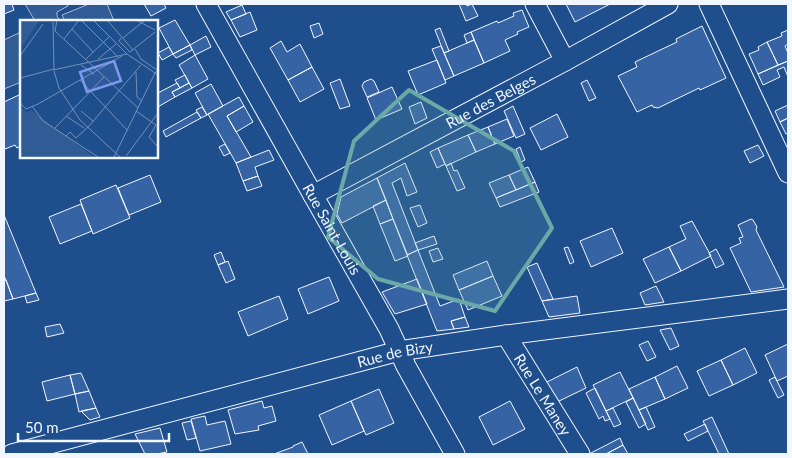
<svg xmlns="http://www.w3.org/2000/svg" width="792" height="458" viewBox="0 0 792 458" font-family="Lato,sans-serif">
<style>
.built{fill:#305b95;stroke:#a8bbd7}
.building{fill:#3563a3;stroke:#f2f6ff}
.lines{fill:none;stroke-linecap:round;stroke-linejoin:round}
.street-casing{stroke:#f2f6ff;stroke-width:21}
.street{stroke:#1f4e8c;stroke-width:19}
.marked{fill:#6aa9a8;fill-opacity:0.2;stroke:#6aa9a8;stroke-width:4;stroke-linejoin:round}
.labels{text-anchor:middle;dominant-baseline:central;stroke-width:4;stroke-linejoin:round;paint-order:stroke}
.street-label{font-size:15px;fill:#f2f6ff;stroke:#1f4e8c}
.inset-road{fill:none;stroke:#7391ba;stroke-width:1}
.view{fill:#7d9aea;fill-opacity:0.15;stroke:#7d9aea;stroke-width:2.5}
.inset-edge{fill:none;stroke:#f2f6ff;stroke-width:2.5}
</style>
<rect width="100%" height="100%" fill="#1f4e8c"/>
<path class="built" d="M25 4H67L68 6 57 12V16L60 21H35Z
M89 4H107L114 21H65L62 15Z
M21 32V82L4 89V40Z"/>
<path class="building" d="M4 4H12L14 10 4 14Z
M144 4H164L166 8 151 16Z
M459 4H466L467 6 472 4 478 16 466 21Z
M566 4H610L575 22Z
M242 5 246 14 231 20 226 12Z
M522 10 529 27 517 32 518 34 505 40 510 51 484 63 471 32 497 21 498 23 514 16 513 13Z
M250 12 257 30 240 37 231 20Z
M175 20 190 45 173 54 159 28Z
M319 23 323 34 314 38 310 26Z
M702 26 726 78 700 90 699 88 658 108 653 107 652 105 637 112 618 76 637 67 635 62 677 42 676 39Z
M440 28 449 51 444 53 435 30Z
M788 30V44L785 46 788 53V61L778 65 767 42 782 36 781 33Z
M471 32 474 40 467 43 464 35Z
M206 36 211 47 195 55 190 45Z
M474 40 484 63 454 76 444 53Z
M281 41 287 52 300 44 312 67 288 80 270 48Z
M767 42 778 65 758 74 749 54 759 50 758 47Z
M190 45 192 50 176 58 173 54Z
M441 46 454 76 445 80 432 49Z
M169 47 173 54 162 60 158 53Z
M195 55 208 79 192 88 179 65Z
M437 60 446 83 418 95 408 71Z
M788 61V77L784 67 777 70 780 77 763 85 758 74Z
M312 67 324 89 300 102 288 80Z
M185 75 189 83 180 88 175 80Z
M340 79 350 106 340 109 330 83Z
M371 79 374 81 379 92 367 97 362 86 364 82Z
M587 80 596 98 589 101 581 83Z
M177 83 180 88 172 92 175 97 156 108V94Z
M189 83 192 88 175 97 172 92Z
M211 84 223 106 207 115 195 93Z
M392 87 402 109 376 120 367 98Z
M21 94V146L17 148 15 145 5 149 4 147V102Z
M239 97 244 106 227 116 251 157 236 163 208 114Z
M421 102 427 118 415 124 409 107Z
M788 105V118L780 122 775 111Z
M244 106 253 122 236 132 227 116Z
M513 106 525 134 516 138 504 111Z
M202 107 207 115 201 118 196 110Z
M197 112 201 118 166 137 163 131Z
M557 114 568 137 541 150 530 128Z
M788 118V133L786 134 780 122Z
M507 119 514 136 495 144 488 127Z
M488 127 495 144 476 152 468 135Z
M468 135 476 152 446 166 438 148Z
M225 144 230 153 224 156 219 147Z
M758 145 764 156 750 163 744 151Z
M520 147 525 160 521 162 516 149Z
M438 148 445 164 437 168 430 152Z
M269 150 274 160 255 167 258 176 243 181 236 163Z
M405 163 417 192 407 196 401 178 392 183 418 250 407 255 377 178Z
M451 163 454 171 457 170 465 188 457 191 446 166Z
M528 167 535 182 516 190 509 175Z
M150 175 161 202 129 215 118 188Z
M509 175 516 190 496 198 489 183Z
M258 176 262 186 247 191 243 181Z
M377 178 386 200 342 223 337 214 341 197Z
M535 182 539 192 500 207 496 198Z
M116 185 130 218 93 234 80 200Z
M386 200 393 219 380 224 373 206Z
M81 204 92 231 60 244 49 217Z
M420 205 427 223 418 227 410 208Z
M4 215 36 293 13 299 6 280 4 276Z
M393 219 408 256 395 261 380 224Z
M751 219 753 220 757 227 756 230 784 287 751 292 730 248 741 243 739 238 743 237 738 225Z
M692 221 711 256 681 271 669 247 686 239 680 226Z
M612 228 623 253 591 267 580 241Z
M434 236 437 244 418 250 415 243Z
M568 247 574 262 570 264 564 248Z
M669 247 681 271 655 283 643 259Z
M438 248 443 259 433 262 429 251Z
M716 249 724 264 716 268 709 253Z
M418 250 440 306 459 299 465 317 451 321 454 329 437 331 407 255Z
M221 252 225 262 218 265 214 255Z
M228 261 235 279 226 283 218 265Z
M487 261 493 276 459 290 453 275Z
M537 263 553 299 542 301 527 267Z
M493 276 502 296 468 310 459 290Z
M329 277 339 301 308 314 298 289Z
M417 279 427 304 395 314 382 292Z
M6 280 13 299 4 301V281Z
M656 286 664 302 645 305 640 293Z
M36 293 39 300 27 303 25 296Z
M279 296 288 319 248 336 238 312Z
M577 296 580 313 549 317 542 301Z
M465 317 469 327 454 329 451 321Z
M60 324 64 333 47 337 45 327Z
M671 328 679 346 670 350 660 330Z
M648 341 656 357 647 361 639 345Z
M788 344V376L777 381 765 355Z
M745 348 757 373 733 385 721 360Z
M721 360 733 385 709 396 697 371Z
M677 366 688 388 665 399 655 377Z
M577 367 586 388 555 403 545 383Z
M620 372 633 398 606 411 593 385Z
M81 373 89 391 75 394 70 375Z
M70 375 75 394 47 401 42 382Z
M655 377 665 399 639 410 629 389Z
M775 377 784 395 778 398 769 380Z
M595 388 610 419 605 421 603 416 599 419 586 393Z
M379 389 394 423 366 435 351 401Z
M89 391 96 408 79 412 75 394Z
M633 398 646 424 639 428 626 402Z
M262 401 264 408 272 406 276 421 258 426 259 430 235 434 228 410Z
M351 401 364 431 332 445 319 415Z
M510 401 525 429 493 445 479 417Z
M646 407 655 427 648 430 639 410Z
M96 408 100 417 90 420 81 411Z
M613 408 621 424 614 427 606 411Z
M205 416 207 425 225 421 231 444 200 451 191 419Z
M712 417 729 454H719L708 431 703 421Z
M191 421 196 438 187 440 182 423Z
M705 424 708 431 688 441 684 434Z
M160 428 167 452 157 454H145L135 434Z
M620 438 623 445 606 454H589Z
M302 442 308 454H274L293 447V446Z
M623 445 628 454H606Z"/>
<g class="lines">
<g class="street-casing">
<g id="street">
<path id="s1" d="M206 4 313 195 389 329 406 366 455 454"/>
<path d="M535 4 565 61"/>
<path d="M709 4 788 173"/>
<path id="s2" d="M313 195 565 61 668 4"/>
<path id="s3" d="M506 335 580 454"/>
<path id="s4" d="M12 454 399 351 506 335 788 299"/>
</g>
</g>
<use href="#street" class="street"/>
</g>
<path class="marked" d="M409 90 514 151 552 228 495 311 378 279 328 237 354 141Z"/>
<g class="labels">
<g class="street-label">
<text stroke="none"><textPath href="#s2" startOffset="201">Rue des Belges</textPath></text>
<text stroke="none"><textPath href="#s1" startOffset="258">Rue Saint-Louis</textPath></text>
<text stroke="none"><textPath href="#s4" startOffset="396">Rue de Bizy</textPath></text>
<text stroke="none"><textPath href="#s3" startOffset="70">Rue Le Maney</textPath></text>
</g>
</g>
<g transform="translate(20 20)">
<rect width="138" height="138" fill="#1f4e8c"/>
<path d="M0 0H20L3 25 0 23ZM0 86 7 93 11 90 74 137H0Z" fill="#305b95"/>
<path class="inset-road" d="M37 0 35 11 118 88M61 0 98 37M73 0 107 34M87 0 113 30M116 0 135 10M33 2 34 49M52 9 73 32M101 18 99 21 110 32 135 12M103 18 125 0M44 19 59 0M115 29 121 39 137 50M0 36 23 4M66 39 89 17M78 39 96 24M61 45 74 54M33 50 107 34 135 53 138 50M34 51 39 68 60 100 100 137M116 52 117 77 122 81M0 58 34 49M60 60 107 110M0 83 6 89 18 84 102 36M12 86 23 101 78 137M61 91 73 101M116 91 136 105M46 96 64 108M136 105 129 117 137 126M35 108 84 57M46 116 50 112 56 118 69 106 121 45M106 136 138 93M94 137 135 53 138 55"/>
<path class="view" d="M94 41 101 61 67 72 60 52Z"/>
<rect width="138" height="138" class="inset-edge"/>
</g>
<rect width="792" height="458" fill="none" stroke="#f2f6ff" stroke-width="10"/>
<path d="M18 433v8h151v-8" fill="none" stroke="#f2f6ff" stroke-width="2.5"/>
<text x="25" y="433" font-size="15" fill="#f2f6ff" stroke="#1f4e8c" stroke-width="4" paint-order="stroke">50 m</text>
</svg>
